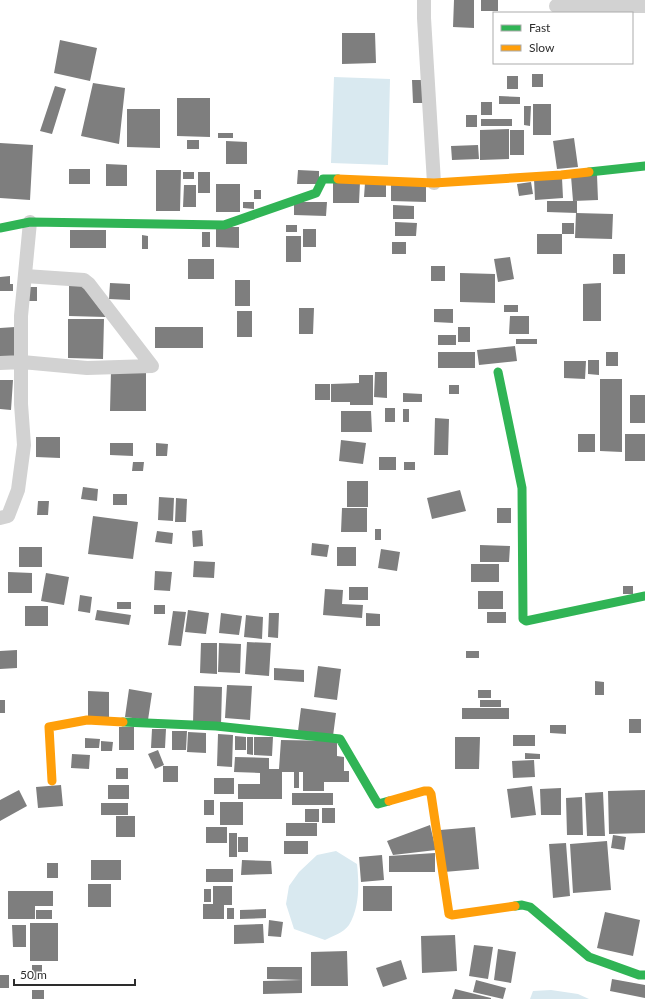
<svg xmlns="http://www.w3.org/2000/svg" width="645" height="999" viewBox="0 0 645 999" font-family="Lato,sans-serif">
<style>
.water{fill:#d9e9f0}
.building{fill:#7e7e7e}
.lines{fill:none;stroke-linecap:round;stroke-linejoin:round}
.street{stroke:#d2d2d2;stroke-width:14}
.fast{stroke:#30b455;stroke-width:9}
.slow{stroke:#ff9f0a;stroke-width:9}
</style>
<rect width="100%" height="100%" fill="#fff"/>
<path class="water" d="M334 77 390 79 388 165 331 163Z
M336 851 357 864C359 883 360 907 349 925 343 933 333 936 325 940L294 929 286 904 289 886 299 872 317 855Z
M551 990 578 994 589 999H530L533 991Z"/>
<path class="building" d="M454 0H474V28L453 27Z
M481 0H498V11H481Z
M342 33H375L376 63 342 64Z
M60 40 97 48 90 81 54 73Z
M532 74H543V87H532Z
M507 76H518V89H507Z
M412 80H423V103H413Z
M93 83 125 88 119 144 81 136Z
M55 86 66 89 52 134 40 131Z
M499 96 520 97V104H499Z
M177 98H210V137L177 136Z
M481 102H492V115H481Z
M533 104H551V135H533Z
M524 106H531L530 126 524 125Z
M127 109H160V148L127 147Z
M466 115H477V127H466Z
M481 119H512V126H481Z
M509 129V159L480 160V130Z
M510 130H524V155H510Z
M218 133H233V138H218Z
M574 138 578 167 557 169 553 141Z
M187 140H199V149H187Z
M226 141 247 142V164H226Z
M0 143 33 145 30 200 0 198Z
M478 145 479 159 452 160 451 146Z
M106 164 127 165V186H106Z
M69 169H90V184H69Z
M156 170H181L180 211H156Z
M298 170 319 171V184H297Z
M183 172H194V179H183Z
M198 172H210V193H198Z
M597 175 598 200 573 201 571 176Z
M562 178 563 198 535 200 534 179Z
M333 182H360L359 203H333Z
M531 182 533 194 519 196 517 184Z
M365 183 386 184V197H364Z
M216 184H240V212H216Z
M391 184H426V202L391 201Z
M184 185H196V207H183Z
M254 190H261V199H254Z
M547 201H577V213L547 212Z
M243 202H254V209L243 208Z
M294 202H327L326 216 294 215Z
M393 205 414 206V219H393Z
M576 213 613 214 612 239 575 238Z
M395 222 417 223 416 236H395Z
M562 223H574V234H562Z
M286 225H297V232H286Z
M216 227H239V248L216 247Z
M303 229H316V247H303Z
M70 230H106V248H70Z
M202 232H210V247H202Z
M537 234H562V254H537Z
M142 235 148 236V249H142Z
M286 236H301V262H286Z
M392 242H406V254H392Z
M613 254H625V274H613Z
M510 257 514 279 498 282 494 259Z
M188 259H214V279H188Z
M431 266H445V281H431Z
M460 273 495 274V303L460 302Z
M10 276V284H13V291H0V277Z
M235 280H250V306H235Z
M69 282H80L106 317 69 316Z
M110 283 130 284V300L109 299Z
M601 283V321H583V284Z
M29 287H37V301H29Z
M504 305H518V312H504Z
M299 308H314L313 334H299Z
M434 309H453V323L434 322Z
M237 311H252V337H237Z
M510 316H529V334H509Z
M68 319H104L103 359 68 358Z
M15 327 16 359H0V328Z
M155 327H203V348H155Z
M458 327H470V342H458Z
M438 335H456V345H438Z
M516 339H537V344H516Z
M515 346 517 361 479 365 477 350Z
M438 352H475V368H438Z
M606 352H618V366H606Z
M588 360H599V375L588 374Z
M564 361H586L585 379 564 378Z
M111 371 146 372V411H110Z
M375 372H387V398L374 397Z
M359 375H373V405H350V402H331V384L359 383Z
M600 379H622V452L600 451Z
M0 380H13L11 410 0 409Z
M315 384H330V400H315Z
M449 385H459V394H449Z
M403 393 422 394V402H403Z
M630 395H645V423H630Z
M385 408H395V422H385Z
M403 409H409V422H403Z
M341 411H371L372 432H341Z
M435 418 449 419 448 455H434Z
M578 434H595V452H578Z
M625 434H645V461H625Z
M36 437H60V458L36 457Z
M341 440 366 443 363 464 339 461Z
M110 443H133V456L110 455Z
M156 443 168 444 167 456H156Z
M379 457H396V470H379Z
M133 462H144L143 471H132Z
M404 462H415V470H404Z
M347 481H368V507H347Z
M83 487 98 489 97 501 81 499Z
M460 490 466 511 432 519 427 498Z
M113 494H127V505H113Z
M159 497 174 498 173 521 158 520Z
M176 498 187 499 186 522H175Z
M38 501H49L48 515H37Z
M342 508H367V532H341Z
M497 508H511V523H497Z
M93 516 138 522 133 559 88 554Z
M375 529H381V540H375Z
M202 530 203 546 193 547 192 531Z
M157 531 173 533 172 544 155 542Z
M312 543 329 545 327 557 311 555Z
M480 545 510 546 509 562H480Z
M19 547H42V567H19Z
M337 547H356V566H337Z
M381 549 400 552 397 571 378 568Z
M194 561 215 562 214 578 193 577Z
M471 564H499V582H471Z
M155 571 172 572 170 591 154 590Z
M8 572 32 573V593H8Z
M46 573 69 577 64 605 41 601Z
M623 586H633V594H623Z
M349 587H368V600H349Z
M325 589 343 590 342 604 363 605 362 618 323 615Z
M478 591H503V609H478Z
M80 595 92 597 90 613 78 611Z
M117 602H131V609H117Z
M154 605H165V614H154Z
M25 606H48V626H25Z
M97 610 131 615 129 625 95 620Z
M188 610 209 613 206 634 185 632Z
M173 611 186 612 181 646 168 645Z
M487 612H506V623H487Z
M221 613 242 616 239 635 219 633Z
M269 613H279L278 638 268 637Z
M366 613 380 614V626H366Z
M246 615 263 617 262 639 244 637Z
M247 642 271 643 269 676 245 674Z
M201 643H217V674L200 673Z
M219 643 241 644 240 673 218 672Z
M17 650V668L0 669V651Z
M466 651H479V658H466Z
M318 666 341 669 337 700 314 697Z
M274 668 304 670V682L274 680Z
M595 681 604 682V695H595Z
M227 685 252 686 250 720 225 718Z
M194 686 222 687 221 725 193 723Z
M129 689 152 693 148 720 125 717Z
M478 690H491V698H478Z
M88 691 109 692V718H88Z
M0 700H5V713H0Z
M480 700H501V707H480Z
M301 708 336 713 333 736 298 731Z
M462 708H509V719H462Z
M629 719H641V733H629Z
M550 725H566V734L550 733Z
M119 727H134V750H119Z
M152 729H166L165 748H151Z
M172 731H187L186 750H172Z
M188 732 206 733V753L187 752Z
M218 734 233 735 232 767 217 766Z
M513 735H535V746H513Z
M235 736 246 737V750H235Z
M247 737H253V755L247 754Z
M254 737H273L272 756 254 755Z
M455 737H480L479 769H455Z
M85 738 100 739 99 748H85Z
M281 740 337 741V756L344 757V771H349V782H324V791H303V772H299V788H294V772H282V799H238V784H260V773L234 772 235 757 269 758V769H279Z
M101 741 113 742 112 751H101Z
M158 750 164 765 155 769 148 754Z
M525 753 540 754V759H525Z
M72 754 90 755 89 769 71 768Z
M534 760 535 777 513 778 512 761Z
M163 766H178V782H163Z
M116 768H128V779H116Z
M214 778H234V794H214Z
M61 785 63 806 38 808 36 787Z
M108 785H129V799H108Z
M532 786 536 815 511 818 507 789Z
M561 788V815H541L540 789Z
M19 790 27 806 0 821V800Z
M645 790V833L609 834 608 791Z
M603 792 605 836H587L585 793Z
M292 793H333V805H292Z
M582 797 583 835H567L566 798Z
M204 800H214V815H204Z
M220 802H243V825H220Z
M101 803H128V815H101Z
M322 808H335V823H322Z
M305 809H319V822H305Z
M116 816H135V837H116Z
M286 823H317V836H286Z
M430 825 436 850 393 855 387 841Z
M206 827H227V843H206Z
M475 827 479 869 444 872 440 830Z
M229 833H237V857H229Z
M613 835 626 837 624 850 611 848Z
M238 837H248V852H238Z
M284 841H308V854H284Z
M607 841 611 890 573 893 570 844Z
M566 843 570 896 553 898 549 844Z
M435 853V872H389V856Z
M382 855 384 880 361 882 359 857Z
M91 860H121V880H91Z
M242 860 271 861 272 874 241 875Z
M47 863H58V878H47Z
M206 869H233V882H206Z
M88 884H111V907H88Z
M213 886H232V905H224V919H203V904H213Z
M363 886H392V911H363Z
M204 889H211V902H204Z
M8 891H53V906H35V919H8Z
M227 908H234V919H227Z
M266 909V918L240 919V910Z
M36 910H52V919H36Z
M605 912 640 920 633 956 597 948Z
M269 920 283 922 281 937 268 936Z
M30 923H58V961H30Z
M263 924 264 943 234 944V925Z
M12 925H26V947H13Z
M455 935 457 971 422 973 421 936Z
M474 945 493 947 488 979 469 976Z
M498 949 516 952 511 983 494 980Z
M347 951 348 986H311V952Z
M401 960 407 979 383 987 376 968Z
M32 965H42V980H32Z
M267 967H302V980L267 979Z
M0 975H9V988H0Z
M612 979 645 985V998L610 991Z
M302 980V993L263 994V981Z
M476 980 506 988 503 999 473 992Z
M455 989 491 998V999H452Z
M32 990H44V999H32Z"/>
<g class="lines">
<path class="street" d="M424 0V18L434 183
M556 6H645
M0 363 22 362 87 368 152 366 89 284 84 280 25 276
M0 518 8 516 18 490 24 445 21 404V316L30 222"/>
<path class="fast" d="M589 172 645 166
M0 228 30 222 224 225 316 193 323 179H338
M498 372 522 488 523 619 526 621 645 596
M123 722 216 726 340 739 378 804 389 801
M515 906 522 905 530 907 589 957 639 975H645"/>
<path class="slow" d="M338 179 434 183 561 175 589 172
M52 781 49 727 87 720 123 722
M389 801 424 791H429L431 794 449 914 452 915 515 906"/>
</g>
<rect x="493" y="12" width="140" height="52" fill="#ffffff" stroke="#ababab"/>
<rect x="501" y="25" width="20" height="6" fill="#30b455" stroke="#ababab"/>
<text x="529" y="32" font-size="12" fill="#2d2d2d">Fast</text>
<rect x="501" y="45" width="20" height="6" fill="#ff9f0a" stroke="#ababab"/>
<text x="529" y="52" font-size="12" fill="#2d2d2d">Slow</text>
<path d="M14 979v6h121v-6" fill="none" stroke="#2d2d2d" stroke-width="2"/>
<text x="20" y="979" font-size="12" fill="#2d2d2d" stroke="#ffffff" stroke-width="3" paint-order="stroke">50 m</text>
</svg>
